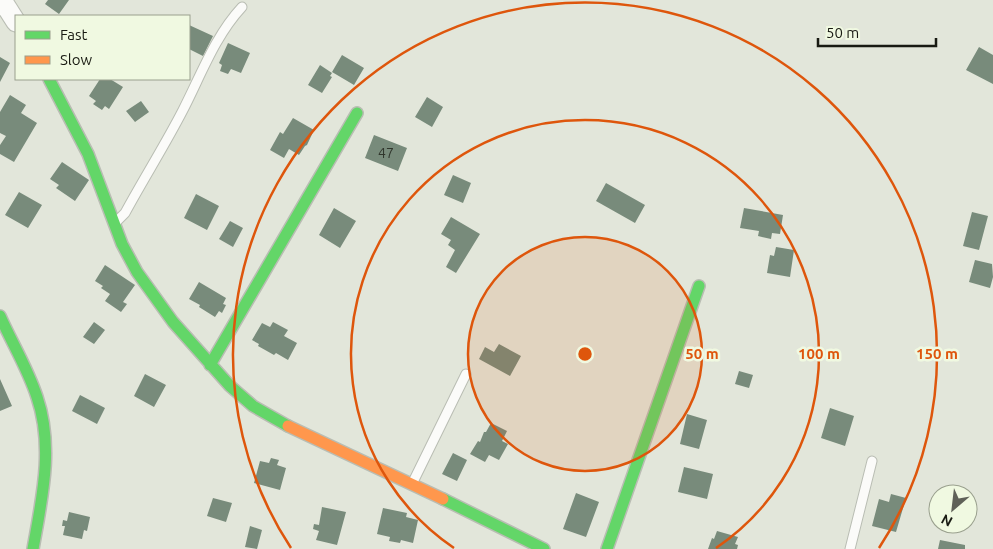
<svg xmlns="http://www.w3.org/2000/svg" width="993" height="549" viewBox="0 0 993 549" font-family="Ubuntu,sans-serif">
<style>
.building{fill:#788b7b}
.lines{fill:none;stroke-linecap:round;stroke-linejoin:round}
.lane-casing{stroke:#b9bdb3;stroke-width:11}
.street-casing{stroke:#b9bdb3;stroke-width:21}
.fast-casing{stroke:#b9bdb3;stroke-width:14}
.slow-casing{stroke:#b9bdb3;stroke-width:14}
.lane{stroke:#fbfbf9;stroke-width:9}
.street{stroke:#fbfbf9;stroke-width:19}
.fast{stroke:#63d668;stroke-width:11}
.slow{stroke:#ff974d;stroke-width:11}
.ring{fill:none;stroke:#de560c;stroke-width:2.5}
.labels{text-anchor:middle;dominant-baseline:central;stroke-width:5;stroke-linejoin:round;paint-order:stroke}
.number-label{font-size:14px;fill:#30362c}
.centre{fill:#de560c;stroke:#f0f9e1;stroke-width:2.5}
.ring-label{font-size:15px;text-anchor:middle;font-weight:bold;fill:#de560c;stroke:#f0f9e1;stroke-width:5;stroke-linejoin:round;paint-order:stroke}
</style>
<rect width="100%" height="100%" fill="#e2e6da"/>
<path class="building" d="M48 0H69L59 14 45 4Z
M189 25 213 36 203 56 189 49Z
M228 43 250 53 241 73 231 69 228 74 220 71 222 65 219 63Z
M979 47 993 55V84L966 70Z
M342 55 364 68 354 85 332 72Z
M0 57 10 63 0 82Z
M320 65 332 73 330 76 332 77 322 93 308 85Z
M100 79H110L123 87 109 109 105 106 102 110 93 104 96 101 89 96Z
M10 95 26 105 21 113 37 123 14 162 0 154V145L6 136 0 133V112Z
M427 97 443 107 432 127 415 117Z
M141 101 149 112 135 122 126 111Z
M293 118 314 130 307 145 305 146 299 155 289 149 284 158 270 150 280 132 283 134Z
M374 135 407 148 398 171 365 158Z
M62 162 89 180 75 201 56 188 59 185 50 179Z
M453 175 471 183 463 203 444 195Z
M606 183 645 205 635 223 596 201Z
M19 192 42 205 28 228 5 215Z
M196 194 219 206 207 230 184 218Z
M334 208 356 221 340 248 319 235Z
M744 208 783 215 780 234 772 233 771 239 758 236 759 231 740 228Z
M972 212 988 216 979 250 963 246Z
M451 217 480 234 456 273 446 267 455 250 448 245 451 240 441 234Z
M230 221 243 228 233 247 219 239Z
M776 247 794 250 790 277 767 273 770 255 774 256Z
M975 260 992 264 993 277 990 288 969 282Z
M105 265 135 285 123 302 127 304 121 312 105 301 110 294 101 288 103 286 95 281Z
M199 282 226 298 223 304 226 305 222 313 219 311 215 317 199 307 200 305 189 299Z
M94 322 105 330 94 344 83 337Z
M273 322 288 330 284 336 297 343 288 360 276 353 274 355 258 346 259 344 252 340 262 323 270 327Z
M499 344 521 356 510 376 479 359 485 347 494 352Z
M739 371 753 375 749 388 735 384Z
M145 374 166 385 154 407 134 396Z
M0 379 12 406 0 411Z
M80 395 105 408 97 424 72 411Z
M830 408 854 416 845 446 821 438Z
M687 414 707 420 699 449 680 444Z
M491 423 507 431 502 441 508 444 499 460 489 455 485 462 470 454 478 441 480 442 484 432H486Z
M453 453 467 460 457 481 442 474Z
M271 458 279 460 277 465 286 468 280 490 254 483 260 461 269 463Z
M684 467 713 474 707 499 678 492Z
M576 493 599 502 586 537 563 529Z
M891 494 906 498 896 532 872 526 879 499 889 502Z
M213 498 232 503 226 522 207 516Z
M322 507 346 512 337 545 316 540 319 531 313 529 314 524 319 525Z
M383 508 407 513 406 517 418 520 413 543 401 540 400 543 389 541 390 537 377 534Z
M69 512 90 517 87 531 84 530 82 539 63 535 65 526H62L63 520 67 521Z
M250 526 262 530 257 549 245 547Z
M717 531 738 537 735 544 738 545 737 549H708L712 538 714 539Z
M940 540 965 545V549H938Z"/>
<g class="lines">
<g class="lane-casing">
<path id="lane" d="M116 222 125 213C144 178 165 145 183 110 201 75 215 36 242 7
M413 482 466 374
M850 549 872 461"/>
</g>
<g class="street-casing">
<path id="street" d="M2 0 16 22"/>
</g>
<g class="fast-casing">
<path id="fast" d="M49 79 88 154 122 244 137 272 173 322 230 386 253 406 288 426
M0 316C12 343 28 369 37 397 54 447 42 498 33 549
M210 365 357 113
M443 499 544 549
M607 549 699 286"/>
</g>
<g class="slow-casing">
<path id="slow" d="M288 426 443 499"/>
</g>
<use href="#lane" class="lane"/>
<use href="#street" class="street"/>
<use href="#fast" class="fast"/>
<use href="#slow" class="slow"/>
</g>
<circle cx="585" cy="354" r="117" fill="#de560c" fill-opacity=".12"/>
<g class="ring">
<circle cx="585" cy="354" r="117"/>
<path d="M454 548A234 234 0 1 1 716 548"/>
<path d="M291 548A352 352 0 1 1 879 548"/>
</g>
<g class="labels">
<g class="number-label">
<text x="386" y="153">47</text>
</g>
</g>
<circle cx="585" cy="354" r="8" class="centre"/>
<g class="ring-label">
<text x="702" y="359">50 m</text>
<text x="819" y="359">100 m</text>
<text x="937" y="359">150 m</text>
</g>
<rect x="15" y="15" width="175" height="65" fill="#f0f9e1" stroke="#9aa08e"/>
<rect x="25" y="31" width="25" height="8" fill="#63d668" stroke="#9aa08e"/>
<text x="60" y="40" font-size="15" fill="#181a12">Fast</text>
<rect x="25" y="56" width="25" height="8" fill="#ff974d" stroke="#9aa08e"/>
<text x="60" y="65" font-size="15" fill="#181a12">Slow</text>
<g transform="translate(953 509) rotate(208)"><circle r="24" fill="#f0f9e1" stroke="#9aa08e"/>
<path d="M0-4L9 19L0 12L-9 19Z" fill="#5f6158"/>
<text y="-8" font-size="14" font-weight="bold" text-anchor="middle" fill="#181a12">N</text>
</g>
<path d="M818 38v8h118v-8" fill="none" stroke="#181a12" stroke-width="2.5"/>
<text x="826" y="38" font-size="15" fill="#181a12" stroke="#f0f9e1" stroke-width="4" paint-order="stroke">50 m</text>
</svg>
